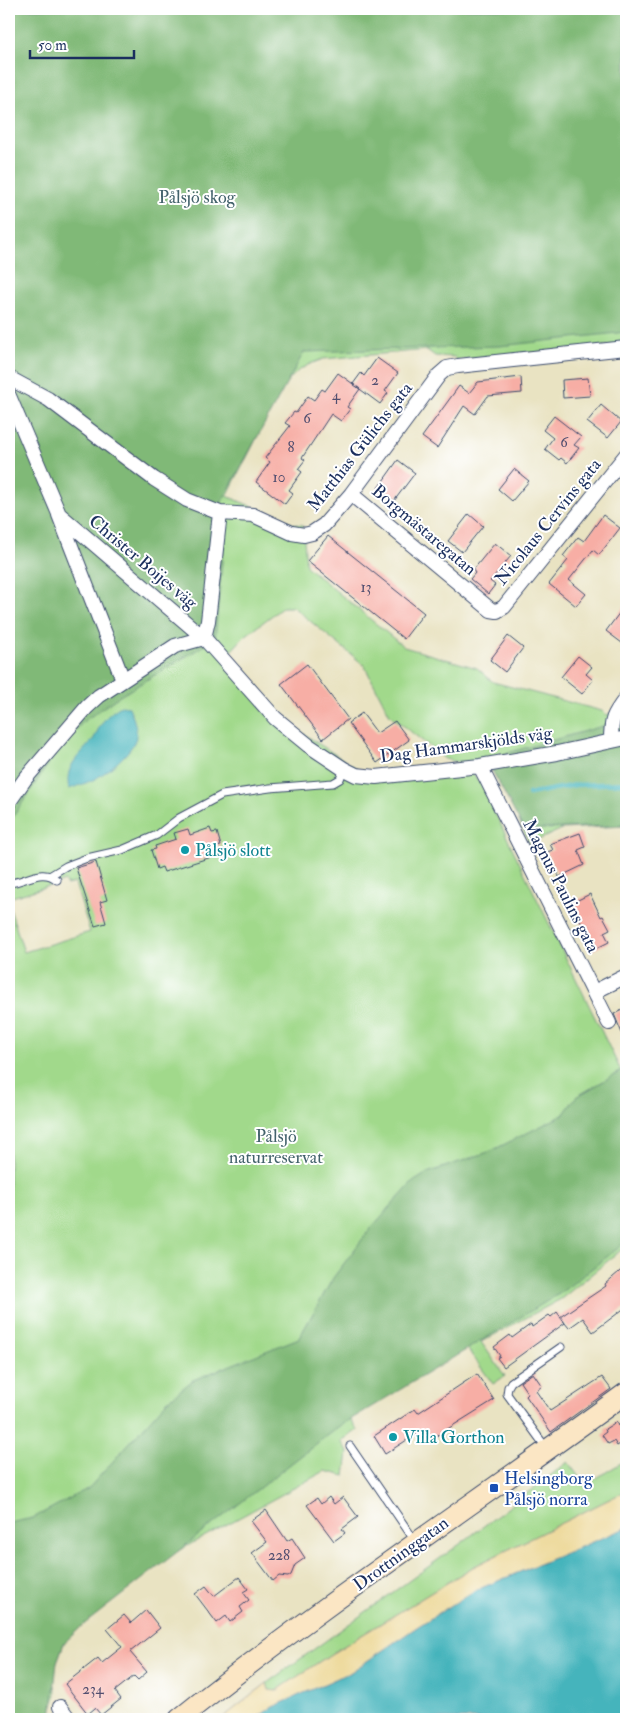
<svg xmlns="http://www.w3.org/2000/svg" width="635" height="1728" viewBox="0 0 635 1728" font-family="'IM FELL Double Pica',serif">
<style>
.green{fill:#a1d98b;stroke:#5e8474}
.forest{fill:#80b977;stroke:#4e746a}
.sand{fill:#eeda9e;stroke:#84847e}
.water{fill:#44b4bc;stroke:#30728d}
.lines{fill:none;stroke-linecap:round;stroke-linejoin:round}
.stream{stroke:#44b4bc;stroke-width:4.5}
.building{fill:#f7aea5}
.lane-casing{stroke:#3a4a6d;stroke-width:9}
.street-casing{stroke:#3a4a6d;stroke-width:16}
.secondary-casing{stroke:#3a4a6d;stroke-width:22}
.lane{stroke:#fff;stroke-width:7}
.street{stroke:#fff;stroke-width:14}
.secondary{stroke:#fbe6c4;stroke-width:20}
.culture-dot{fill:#0f9aa8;stroke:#fff;stroke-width:2}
.transit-dot{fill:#1a4fb4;stroke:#fff;stroke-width:2}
.labels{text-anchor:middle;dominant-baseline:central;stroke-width:4;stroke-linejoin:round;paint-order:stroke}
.number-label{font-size:15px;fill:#524f70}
.park-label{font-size:18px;fill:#43626c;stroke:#fff}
.street-label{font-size:18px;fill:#1b2f5e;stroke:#fff}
.culture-label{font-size:18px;fill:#0d838f;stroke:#fff;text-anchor:start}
.transit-label{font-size:18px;fill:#164399;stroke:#fff;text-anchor:start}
</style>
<rect width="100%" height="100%" fill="#fff"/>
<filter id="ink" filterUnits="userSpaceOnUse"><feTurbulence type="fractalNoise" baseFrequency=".02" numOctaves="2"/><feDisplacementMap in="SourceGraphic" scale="10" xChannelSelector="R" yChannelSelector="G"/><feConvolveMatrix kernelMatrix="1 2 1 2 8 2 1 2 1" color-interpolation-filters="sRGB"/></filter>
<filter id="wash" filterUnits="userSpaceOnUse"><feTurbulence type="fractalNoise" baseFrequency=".0096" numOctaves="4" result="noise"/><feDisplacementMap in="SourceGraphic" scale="20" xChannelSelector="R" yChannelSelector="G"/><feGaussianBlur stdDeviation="1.12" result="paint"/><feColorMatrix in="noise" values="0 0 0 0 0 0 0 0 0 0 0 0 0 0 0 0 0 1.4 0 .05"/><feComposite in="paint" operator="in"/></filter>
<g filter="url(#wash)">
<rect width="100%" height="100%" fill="#e9e3c2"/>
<path class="green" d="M9 9H626V344L456 360 455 357 435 356 427 350 323 359 310 364 299 370 290 379 281 391 227 496 293 524 303 525 306 566 404 647 477 668 493 682 602 711 607 715 626 705V826L562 829 530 844 496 771 445 759 390 715 364 665 293 607H283L245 636 229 653 253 680 284 721 362 772H468L475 776 481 784 621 1071 576 1097 626 1074V1246L561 1299 481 1342 505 1376 493 1384 466 1347 347 1413 358 1430 341 1441 348 1452 345 1476 325 1471 154 1564 75 1615 51 1677C60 1690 55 1703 48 1714L51 1719 55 1717 57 1719H9V906L24 952 90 932 75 883 66 885 65 881 9 898Z
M626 1460V1491L473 1567 331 1654 276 1691 269 1690 267 1683 460 1544 568 1462 585 1485Z"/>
<path class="forest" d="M9 9H626V332L500 346 304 352 220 505 226 517 215 639 115 699 83 722 56 752 9 823Z
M626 711V825L524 830 486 759 617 722Z
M626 1070V1242L559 1294 338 1427 82 1626 64 1643 57 1662 51 1718 49 1719H9V1523L33 1518 89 1488 166 1402 193 1380 299 1338 333 1278 370 1229 413 1182 427 1173 491 1151 563 1115 576 1097 621 1071Z"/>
<path class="sand" d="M626 1491V1528L474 1591 417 1627 351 1672 273 1707 255 1719H221L267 1683 269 1690 276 1691 331 1654 473 1567Z"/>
<path class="water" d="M121 706 129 707C132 715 138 728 136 737 133 752 107 772 95 779 87 783 77 786 69 789 64 767 78 757 91 742 96 737 97 730 101 725 106 716 113 711 121 706Z
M626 1528V1719H255L273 1707 351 1672 417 1627 474 1591Z"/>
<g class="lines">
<path class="stream" d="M529 794 576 785 626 783"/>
</g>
<g id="blocks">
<path class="building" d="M377 358 398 373 385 391 388 393 380 404 353 384 361 373 364 376Z
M338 373 360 389 347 407 350 409 341 421 331 414 302 458 305 460 298 469 302 472 289 490 293 493 285 504 256 482 270 462 265 458 290 426 285 423 294 412 296 413 308 396 314 400 322 389 325 391Z
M521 377 522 393 488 396 475 414 464 406 437 448 422 437 459 386 469 393 478 382Z
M588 378 590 396 563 398 562 380Z
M601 405 621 422 608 438 587 422Z
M554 416 581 437 574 445 579 448 567 463 561 458 559 460 545 449 553 438 543 430Z
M398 460 415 473 394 501 378 488Z
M514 469 529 481 512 501 498 489Z
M469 514 483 526 462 552 448 541Z
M603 515 620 528 599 555 593 550 569 580 586 594 576 606 549 584 568 560 563 556 578 537 584 541Z
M328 536 424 613 404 639 307 561Z
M495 543 511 556 490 581 495 585 488 594 470 579 475 573 473 570Z
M626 604V646L606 631Z
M508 636 523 648 505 672 490 660Z
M578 656 592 667 586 674 593 680 582 694 561 677Z
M307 664 348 719 323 739 281 684Z
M362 713 377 733 395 721 409 740 377 763 348 723Z
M210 828 212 833 217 832 221 846 216 847 218 855 164 872 162 867 157 869 151 850 156 849 155 846 176 839 174 833 188 829 190 835Z
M580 833 585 847 578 850 584 865 559 877 547 852 553 850 550 844Z
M96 862 107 900 100 902 106 923 95 926 76 868Z
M590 894 601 917 603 916 610 929 604 932 609 942 591 951 584 937 587 935 572 903Z
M626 1008V1043L614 1014Z
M626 1266V1307L593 1332 583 1318 569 1328 560 1317 606 1286 605 1284Z
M557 1312 565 1323 504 1367 497 1358 500 1356 494 1347 510 1335 512 1338 531 1324 532 1327 549 1315 551 1317Z
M533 1373 542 1386 536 1391 550 1411 602 1377 611 1389 551 1432 526 1396 528 1394 520 1382Z
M477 1374 494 1400 425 1443 418 1433 385 1454 374 1436 415 1409 418 1413Z
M626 1420V1440L617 1446 614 1441 608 1444 602 1435 606 1432 605 1429 616 1422 618 1426Z
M329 1497 334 1504 343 1497 358 1517 342 1529 345 1533 334 1541 307 1505 317 1498 321 1504Z
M266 1510 287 1541 292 1538 305 1558 295 1565 291 1575 288 1577 279 1576 273 1581 252 1553 267 1542 251 1521Z
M239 1577 248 1589 243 1592 249 1600 240 1607 243 1612 230 1622 226 1616 217 1623 195 1594 206 1586 214 1596Z
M146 1610 160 1628 130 1652 147 1672 138 1680 134 1676 115 1691 121 1699 101 1715 95 1708 88 1714 65 1684 98 1658 102 1663 122 1647 107 1629 124 1615 131 1623Z"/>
</g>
</g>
<g filter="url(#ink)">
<use href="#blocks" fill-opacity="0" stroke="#3a4a6d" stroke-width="1"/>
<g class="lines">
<g class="lane-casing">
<path id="lane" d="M51 875 66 866 87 858 122 850 157 835 179 818 222 795 270 788 333 783 340 779 344 769
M9 883C26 882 42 867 57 880
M350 1446 415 1541
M547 1449 507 1394 508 1387 511 1382 561 1347"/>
</g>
<g class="street-casing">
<path id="street" d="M9 378 48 399 154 479 187 500 220 513 253 515 292 533 304 535 312 533 324 525 351 494 439 375 447 368 458 366 626 348
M9 396 59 514 204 638 208 621 220 513
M351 494 491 610 497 611 504 607 626 455
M59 515 123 680
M611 741C611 719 613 715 626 698
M480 766 609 1023
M9 802 25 779 87 707 99 696 175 646 204 638 275 718 308 745 344 769 356 775 376 777 480 766 557 753 626 738
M594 992 626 976
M60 1707 69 1719"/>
</g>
<g class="secondary-casing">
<path id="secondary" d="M179 1719C323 1604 477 1502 626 1393"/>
</g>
<use href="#lane" class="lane"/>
<use href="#street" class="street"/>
<use href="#secondary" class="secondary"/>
</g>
</g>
<g class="culture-dot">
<circle cx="185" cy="850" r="5"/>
<circle cx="393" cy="1437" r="5"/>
</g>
<rect class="transit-dot" x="489" y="1483" width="10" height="10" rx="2.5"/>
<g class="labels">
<g class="number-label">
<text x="375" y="380">2</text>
<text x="336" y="395">4</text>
<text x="307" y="418">6</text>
<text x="564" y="442">6</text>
<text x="291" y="447">8</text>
<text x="279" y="477">10</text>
<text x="366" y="587">13</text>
<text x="279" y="1555">228</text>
<text x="93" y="1689">234</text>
</g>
<g class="park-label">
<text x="197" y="197">Pålsjö skog</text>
<text x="276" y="1136">Pålsjö<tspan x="276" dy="21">naturreservat</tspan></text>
</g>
<g class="street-label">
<text transform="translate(360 447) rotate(-52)">Matthias Gülichs gata</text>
<text transform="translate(548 522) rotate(-51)">Nicolaus Cervins gata</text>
<text transform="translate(424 530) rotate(40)">Borgmästaregatan</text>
<text transform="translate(143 562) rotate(40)">Christer Boijes väg</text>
<text transform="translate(466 745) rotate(-8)">Dag Hammarskjölds väg</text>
<text transform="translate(561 886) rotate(63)">Magnus Paulins gata</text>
<text transform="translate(401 1554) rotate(-36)">Drottninggatan</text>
</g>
<g class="culture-label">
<text x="195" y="850">Pålsjö slott</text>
<text x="403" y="1437">Villa Gorthon</text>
</g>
<g class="transit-label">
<text x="504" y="1478">Helsingborg<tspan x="504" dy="21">Pålsjö norra</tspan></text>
</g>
</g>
<rect width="635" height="1728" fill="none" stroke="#fff" stroke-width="30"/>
<path d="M30 50v8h104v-8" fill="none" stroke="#1b2f5e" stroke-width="2.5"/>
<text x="38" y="50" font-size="15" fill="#1b2f5e" stroke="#ffffff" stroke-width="4" paint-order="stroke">50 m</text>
</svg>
